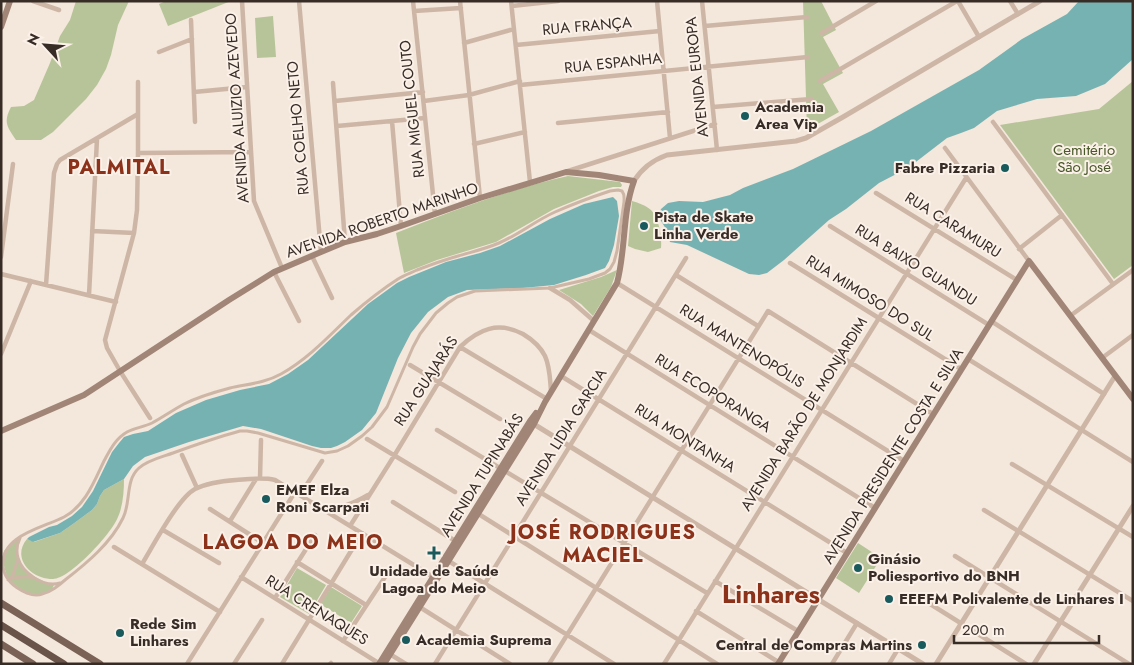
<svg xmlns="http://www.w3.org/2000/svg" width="1134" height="665" viewBox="0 0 1134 665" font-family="Jost,sans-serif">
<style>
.green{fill:#b7c499}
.water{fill:#77b2b3}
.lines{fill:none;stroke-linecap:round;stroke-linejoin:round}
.pedestrian{stroke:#cdb6a6;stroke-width:3}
.minor{stroke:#cdb6a6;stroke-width:4.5}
.tertiary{stroke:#cdb6a6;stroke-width:5}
.secondary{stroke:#a18577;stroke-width:6}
.primary{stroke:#7b6257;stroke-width:7}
.trunk{stroke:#6a544a;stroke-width:7}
.poi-dot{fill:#195a5d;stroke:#fbf1e8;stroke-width:2}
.labels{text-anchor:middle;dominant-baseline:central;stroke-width:4;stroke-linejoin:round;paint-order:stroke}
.street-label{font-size:15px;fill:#382c27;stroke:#fbf1e8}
.poi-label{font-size:15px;font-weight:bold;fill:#382c27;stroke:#fbf1e8;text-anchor:start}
.park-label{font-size:15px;fill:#485829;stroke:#fbf1e8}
.district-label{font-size:20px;font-weight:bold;letter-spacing:1px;fill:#8d321a;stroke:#fbf1e8}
.town-label{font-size:25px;font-weight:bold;fill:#8d321a;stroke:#fbf1e8}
</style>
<rect width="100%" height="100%" fill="#f4e7db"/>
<path class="green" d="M76 1H129L118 25 111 55 106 69 97 85 86 99 53 132 41 140H16C7 127 3 122 11 107L24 106 34 100 50 63 60 36 70 20Z
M166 1H231L168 26 159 4Z
M803 1H821L836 30 823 37 843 73 823 84 839 112 807 130Z
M273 16 276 57 257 58 255 18Z
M1133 81V265L1114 279 1000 125 1099 109Z
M568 176 620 182 622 185 621 187H613L599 191 554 209 496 242 437 260 404 273 396 233C452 211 509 189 568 176Z
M632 201C639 203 645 205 651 210 659 218 662 237 661 248L648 252 635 249 628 246Z
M617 270 611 287 593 316 581 304 559 290 601 277Z
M124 479C124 491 123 506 118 517 112 533 70 579 53 579 31 579 11 558 27 539L34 542 60 533 73 524 92 510 97 504 100 496 104 490Z
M20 537C19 542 17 548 17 553 20 572 37 579 54 585L51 591 40 595 25 592 8 580 2 559 4 551 9 545Z
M858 543 881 558 859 593 836 578Z
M297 568 326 585 309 614 280 597Z
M331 587 362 606 351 623 320 604Z"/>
<path class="water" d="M1079 1H1133V59L1105 84 1076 96 1037 99 997 111 974 128 961 133 947 138 908 168 879 183 846 209 829 220 784 260 767 273 759 275 749 274 687 245 670 242 668 237 666 229 658 216 661 209 668 203 679 201 703 202 730 195 743 188 793 169 871 131 979 70 1022 39 1067 14Z
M613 197 617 201 619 216 614 245 609 261 605 268 586 275 554 285 523 288 467 290 448 297 428 312 411 333 398 358 376 413 362 430 345 442 337 446 331 448H321L312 446 261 429 243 426 189 442 145 457 133 466 124 479 104 490 100 496 97 504 92 510 73 524 60 533 33 542 27 539 29 537 49 527 57 525 72 516 82 507 93 491 112 452 119 443 124 437 133 434 148 431 176 413 206 400 240 390 269 384 288 374 308 360 368 304 397 283 409 277 446 262 480 253 500 246 550 219 584 204Z"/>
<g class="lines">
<path class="pedestrian" d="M618 190 622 191C625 195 624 197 624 202L617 251 614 262 610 269 605 273 589 279 550 288 475 291 457 297 448 303 436 313 420 334 413 347 387 407 372 427 362 436 348 446 337 451 325 453 258 433 247 431H240C218 437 195 445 173 453 162 457 148 460 139 468 125 480 131 503 123 518 111 543 87 563 65 580 58 586 51 592 42 594 37 596 32 595 27 593 15 588 5 580 3 567 0 535 43 528 64 517 85 506 94 482 104 461 110 450 115 439 127 432 134 428 144 427 152 423 163 417 173 410 184 404 198 397 215 392 230 388 248 384 265 383 281 374 308 359 329 336 351 315 366 302 381 290 398 279 404 275 411 273 417 270 430 265 444 260 458 256 471 252 485 249 499 243 518 235 535 221 555 212 573 204 592 197 610 191Z
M20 538C17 544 16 551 18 558 22 573 44 588 60 583
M18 559 13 575 8 580C17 577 25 575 34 578"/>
<path class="minor" d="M33 1 59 10
M242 1 254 201 282 268
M299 1 321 252
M413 1 435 214
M460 1 480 198
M511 1 530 182
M657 1 670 138
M702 1 717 150
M958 1 979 37
M1010 1 1018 14
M512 6 558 1
M414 11 461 8
M191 20 195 122
M705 26 807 17
M822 33 876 1
M464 43 514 29
M516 45 660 31
M159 52 192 39
M820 81 957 1
M138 82V153L137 210 134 233 105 340 107 348 120 371 150 418
M333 83 345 242
M520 85 808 57
M194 92 247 87
M335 101 423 92
M424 101 469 95 520 81
M713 107 811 99
M392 121 401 226
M993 122 1113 284
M558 123 668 112
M337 126 425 118
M474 144 525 132
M945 148 1029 261
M138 153 251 152
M568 171 715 124
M876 193 1017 280
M830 226 989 325
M92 231 134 233
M1019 249 1062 215
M312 256 332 298
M1 257 13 164
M790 263 961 369
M274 272 299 321
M1 274 116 302
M676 275 758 326
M617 283 904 461
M46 285 54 173 57 164 60 160 138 114
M550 288 570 300 594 321
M89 295 97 139
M1070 316 1133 270
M991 321 1104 394
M589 330 875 508
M460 347 547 399
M1 354 31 281
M1102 358 1133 335
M968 359 1133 462
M410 365 500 419
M561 376 847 553
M437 430 707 593
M367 439 455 492
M182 455 197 488
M1012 464 1133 537
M260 478 261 440
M300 495 322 461
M393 502 457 542
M322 507C342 508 351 505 368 495
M210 509 263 543
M984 510 1133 601
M477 513 717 664
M230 521 256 479
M350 526 394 456 460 347C479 329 498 321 523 334 533 340 540 346 545 356 550 367 550 379 551 391
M163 530 219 563
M114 547 220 612
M955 556 1129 664
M447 560 614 664
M297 562 366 605
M142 564C153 546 178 498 195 489 207 483 223 481 236 480 249 479 262 477 275 480L435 578
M241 577 380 664
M715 581 798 631
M275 598 315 535
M927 602 1026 664
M418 606 510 664
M696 611 780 663
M343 641 385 577
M388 653 406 664
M187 664 295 492
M234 664 262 620
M282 664 362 533
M330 664 331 663
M435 664 686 258
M549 664 768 311 933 414
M664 664 966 178
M832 664 857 623
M889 664 898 649"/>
<path class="tertiary" d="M634 181C642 168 653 160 667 155L796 141 806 138 843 117 1040 1
M532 423 923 664
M936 664 1115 376
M1034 664 1133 506"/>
<path class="secondary" d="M1 27 10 1
M1 431 84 395 229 300 274 272 321 252 345 242 377 234 401 226 480 198 566 172 599 175 634 181C622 214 626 250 617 283L545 402 534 424 384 664
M379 664 530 421 536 413
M778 664 1029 261 1133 399"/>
<path class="primary" d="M1 603 100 664
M1 644 33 664"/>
<path class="trunk" d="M1 625 64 664"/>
</g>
<g class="poi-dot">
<circle cx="745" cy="116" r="5"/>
<circle cx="1005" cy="168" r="5"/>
<circle cx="644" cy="226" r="5"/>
<circle cx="266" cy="499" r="5"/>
<path d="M431.5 545.5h5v5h5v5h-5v5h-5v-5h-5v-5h5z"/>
<circle cx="858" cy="568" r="5"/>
<circle cx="889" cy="599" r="5"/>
<circle cx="120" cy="633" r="5"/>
<circle cx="406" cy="640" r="5"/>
<circle cx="922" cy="645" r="5"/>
</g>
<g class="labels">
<g class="street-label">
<text transform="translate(587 26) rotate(-5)">RUA FRANÇA</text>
<text transform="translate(613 63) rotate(-6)">RUA ESPANHA</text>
<text transform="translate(697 77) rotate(-96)">AVENIDA EUROPA</text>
<text transform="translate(237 108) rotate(-94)">AVENIDA ALUIZIO AZEVEDO</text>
<text transform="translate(412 109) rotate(-96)">RUA MIGUEL COUTO</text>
<text transform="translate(298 128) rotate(-95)">RUA COELHO NETO</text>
<text transform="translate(382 220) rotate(-19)">AVENIDA ROBERTO MARINHO</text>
<text transform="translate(953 225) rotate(32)">RUA CARAMURU</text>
<text transform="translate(916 265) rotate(32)">RUA BAIXO GUANDU</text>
<text transform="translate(870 298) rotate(32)">RUA MIMOSO DO SUL</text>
<text transform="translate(742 346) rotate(32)">RUA MANTENOPÓLIS</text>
<text transform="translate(426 381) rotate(-57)">RUA GUAJARÁS</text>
<text transform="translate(713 393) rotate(32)">RUA ECOPORANGA</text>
<text transform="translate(804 414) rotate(-58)">AVENIDA BARÃO DE MONJARDIM</text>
<text transform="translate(561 437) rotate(-58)">AVENIDA LIDIA GARCIA</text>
<text transform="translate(685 438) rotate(32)">RUA MONTANHA</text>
<text transform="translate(893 456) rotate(-58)">AVENIDA PRESIDENTE COSTA E SILVA</text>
<text transform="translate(482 475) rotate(-58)">AVENIDA TUPINABÁS</text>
<text transform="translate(317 610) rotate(32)">RUA CRENAQUES</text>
</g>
<g class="poi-label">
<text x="755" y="107">Academia<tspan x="755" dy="17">Area Vip</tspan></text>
<text x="995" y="168" text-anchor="end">Fabre Pizzaria</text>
<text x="654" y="217">Pista de Skate<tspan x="654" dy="17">Linha Verde</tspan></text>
<text x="276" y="490">EMEF Elza<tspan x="276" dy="17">Roni Scarpati</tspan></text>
<text x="868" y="559">Ginásio<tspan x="868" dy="17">Poliesportivo do BNH</tspan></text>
<text x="434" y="571" text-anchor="middle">Unidade de Saúde<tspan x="434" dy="17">Lagoa do Meio</tspan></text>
<text x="899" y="599">EEEFM Polivalente de Linhares I</text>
<text x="130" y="624">Rede Sim<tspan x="130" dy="17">Linhares</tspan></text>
<text x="416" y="640">Academia Suprema</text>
<text x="912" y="645" text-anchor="end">Central de Compras Martins</text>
</g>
<g class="park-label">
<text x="1084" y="150">Cemitério<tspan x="1084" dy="17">São José</tspan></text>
</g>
<g class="district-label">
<text x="119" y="167">PALMITAL</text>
<text x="603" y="532">JOSÉ RODRIGUES<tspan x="603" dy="23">MACIEL</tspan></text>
<text x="293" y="542">LAGOA DO MEIO</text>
</g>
<g class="town-label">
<text x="771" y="594">Linhares</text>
</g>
</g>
<rect width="1134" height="665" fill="none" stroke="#382c27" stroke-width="5"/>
<g transform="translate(45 45) rotate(296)" stroke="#fbf1e8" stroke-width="4" paint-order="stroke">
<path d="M0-4L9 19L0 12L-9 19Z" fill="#382c27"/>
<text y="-8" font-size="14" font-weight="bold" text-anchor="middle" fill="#382c27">N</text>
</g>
<path d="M954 635v8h145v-8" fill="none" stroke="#382c27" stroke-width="2.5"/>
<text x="962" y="635" font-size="15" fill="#382c27" stroke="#fbf1e8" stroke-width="4" paint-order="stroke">200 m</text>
</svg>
